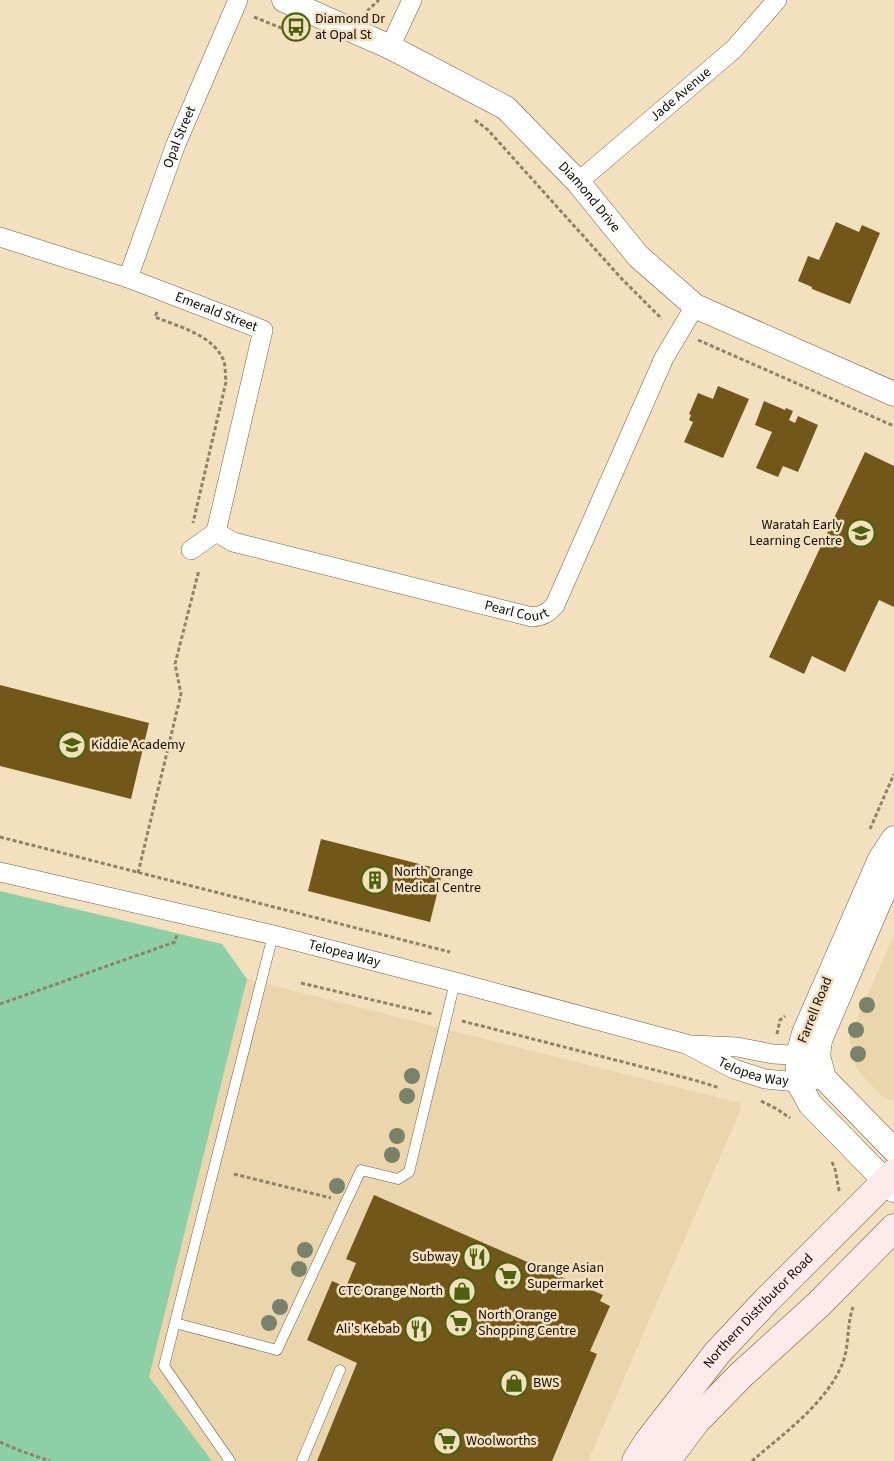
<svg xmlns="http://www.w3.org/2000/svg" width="894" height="1461" viewBox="0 0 894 1461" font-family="'Source Sans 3',sans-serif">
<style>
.built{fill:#ead5ad}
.green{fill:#8ed0a6}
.building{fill:#72571a}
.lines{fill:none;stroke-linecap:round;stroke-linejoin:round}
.service-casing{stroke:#706042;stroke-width:11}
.minor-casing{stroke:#706042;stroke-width:20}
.tertiary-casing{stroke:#706042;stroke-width:25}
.secondary-casing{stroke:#706042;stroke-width:29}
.path{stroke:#8f826b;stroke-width:3;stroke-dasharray:4 2.5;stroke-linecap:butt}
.service{stroke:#fff;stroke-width:10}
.minor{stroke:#fff;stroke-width:19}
.tertiary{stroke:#fff;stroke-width:24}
.secondary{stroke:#fceaea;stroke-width:28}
.tree{fill:#788369}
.labels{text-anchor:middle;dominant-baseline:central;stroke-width:5;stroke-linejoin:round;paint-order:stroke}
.poi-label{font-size:14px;fill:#130d03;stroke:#f2e0be;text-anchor:start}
.street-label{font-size:14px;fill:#130d03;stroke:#f2e0be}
</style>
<rect width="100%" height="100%" fill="#f2e0be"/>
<path class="built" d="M894 935V1101L883 1097 856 1069 849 1037Z
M247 979 740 1103 741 1109 588 1461H212L149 1377Z"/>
<path class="green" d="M0 891 222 944 247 979 149 1377 212 1461H0Z"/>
<path class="building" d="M836 222 859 232 862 225 880 233 850 304 812 289V287L798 281 808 256 819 260Z
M718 386 749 399 723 458 684 442 693 422 689 420 691 415 689 414 698 393 713 399Z
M764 401 785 410 786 408 793 411 789 420 795 423 798 416 818 425 798 472 783 466 778 477 756 468 772 432 755 425Z
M865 452 894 466V607L879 600 845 672 812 656 804 674 769 657Z
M0 685 149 723 131 799 0 766Z
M321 839 443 870 430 922 308 891Z
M374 1195 603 1295 600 1301 610 1306 590 1351 597 1354 552 1461H317L357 1363 307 1340 332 1281 346 1287 356 1263 346 1259Z"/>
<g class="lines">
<g class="service-casing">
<path id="service" d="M175 1323 277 1350 361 1170 398 1179 409 1172 455 982
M230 1461 164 1366 273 935
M302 1461 340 1370"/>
</g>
<g class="minor-casing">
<g id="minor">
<path d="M390 47 412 0"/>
<path id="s1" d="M578 182 734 49 777 0"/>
<path id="s2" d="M0 237 128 278 263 330 216 532 191 550"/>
<path id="s3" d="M128 278 176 144 238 0"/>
<path id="s4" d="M216 532 233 542 532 617C543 616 548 613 555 605L664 358 695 306"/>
<path id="s5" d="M0 872 273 935 455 982 686 1044 734 1069 765 1079 798 1082 824 1078"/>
<path d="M692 1045 737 1047 773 1054 812 1056"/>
</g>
</g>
<g class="tertiary-casing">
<g id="tertiary">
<path id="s6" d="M284 0 390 47 506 108 578 182 638 256 695 306 894 394"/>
<path d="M894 838 880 859 804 1033 798 1055V1082L810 1104 894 1190"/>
<path d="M894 868 820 1040 818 1056 824 1078 894 1150"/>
</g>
</g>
<g class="secondary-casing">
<g id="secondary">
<path id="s7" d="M636 1461 648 1442 718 1352 766 1301 894 1173"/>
<path d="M666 1461 696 1421 741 1375 819 1304 894 1228"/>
</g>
</g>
<path class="path" d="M367 11 379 0
M254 17 306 38
M475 120 488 130 621 278 662 319
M157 312 155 317C179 327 211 334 223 359 226 365 225 375 226 382L193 523
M698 340 894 426
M870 829 894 774
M0 837 450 952
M138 873 181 694 175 664 199 570
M301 983 432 1014
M0 1004 175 942 177 934
M462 1021 694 1080 720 1088
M777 1034 780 1020 785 1016
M761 1101 777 1109 790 1118
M832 1162 835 1169 839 1190 841 1192
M234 1174 331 1198
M0 1442 18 1450 50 1461
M752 1461C783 1434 824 1405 841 1367 850 1348 846 1327 853 1307"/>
<use href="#service" class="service"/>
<use href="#minor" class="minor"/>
<use href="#tertiary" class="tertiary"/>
<use href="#secondary" class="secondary"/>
</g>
<g class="tree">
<circle cx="867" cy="1005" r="8"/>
<circle cx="856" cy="1030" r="8"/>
<circle cx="858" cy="1054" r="8"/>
<circle cx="412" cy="1076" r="8"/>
<circle cx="407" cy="1096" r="8"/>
<circle cx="397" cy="1136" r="8"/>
<circle cx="392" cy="1155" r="8"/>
<circle cx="337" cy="1186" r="8"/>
<circle cx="305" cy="1250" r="8"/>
<circle cx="299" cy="1269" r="8"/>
<circle cx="280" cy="1307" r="8"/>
<circle cx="269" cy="1323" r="8"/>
</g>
<defs>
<g id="bus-ring" transform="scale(1.4375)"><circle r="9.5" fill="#f2e0be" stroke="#4b610b" stroke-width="1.5"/><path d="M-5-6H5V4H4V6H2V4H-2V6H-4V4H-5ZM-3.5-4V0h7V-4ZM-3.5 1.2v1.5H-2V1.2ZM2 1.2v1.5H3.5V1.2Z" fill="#4b610b"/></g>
<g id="school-ring" transform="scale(1.4375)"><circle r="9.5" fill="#f2e0be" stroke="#4b610b" stroke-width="1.5"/><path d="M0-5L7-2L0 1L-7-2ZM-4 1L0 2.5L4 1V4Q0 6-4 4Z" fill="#4b610b"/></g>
<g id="building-ring" transform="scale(1.4375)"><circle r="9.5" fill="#f2e0be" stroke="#4b610b" stroke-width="1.5"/><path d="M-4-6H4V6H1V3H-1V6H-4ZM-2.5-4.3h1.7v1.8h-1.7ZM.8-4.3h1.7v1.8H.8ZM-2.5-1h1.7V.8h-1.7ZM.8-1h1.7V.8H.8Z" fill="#4b610b"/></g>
<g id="restaurant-ring" transform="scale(1.4375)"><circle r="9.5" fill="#f2e0be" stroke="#4b610b" stroke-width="1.5"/><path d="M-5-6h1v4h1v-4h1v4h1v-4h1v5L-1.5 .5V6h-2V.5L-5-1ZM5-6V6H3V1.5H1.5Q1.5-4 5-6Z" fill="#4b610b"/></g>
<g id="supermarket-ring" transform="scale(1.4375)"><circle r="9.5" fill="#f2e0be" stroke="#4b610b" stroke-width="1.5"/><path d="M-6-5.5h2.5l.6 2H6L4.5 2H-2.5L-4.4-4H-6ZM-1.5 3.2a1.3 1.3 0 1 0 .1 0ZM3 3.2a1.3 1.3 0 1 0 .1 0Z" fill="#4b610b"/></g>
<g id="shop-ring" transform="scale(1.4375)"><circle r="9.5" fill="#f2e0be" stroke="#4b610b" stroke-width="1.5"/><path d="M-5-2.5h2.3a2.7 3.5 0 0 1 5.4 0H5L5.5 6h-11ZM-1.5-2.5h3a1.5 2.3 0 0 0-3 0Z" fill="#4b610b"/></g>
</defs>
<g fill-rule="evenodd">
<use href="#bus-ring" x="296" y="27"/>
<use href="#school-ring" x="861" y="533"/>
<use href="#school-ring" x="72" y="745"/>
<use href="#building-ring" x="375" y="880"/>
<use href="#restaurant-ring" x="477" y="1257"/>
<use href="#supermarket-ring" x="508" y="1276"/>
<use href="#shop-ring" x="462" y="1291"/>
<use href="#supermarket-ring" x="459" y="1323"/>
<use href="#restaurant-ring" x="419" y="1329"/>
<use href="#shop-ring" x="514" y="1383"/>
<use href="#supermarket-ring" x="447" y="1441"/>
</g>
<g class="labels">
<g class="poi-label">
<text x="315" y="19">Diamond Dr<tspan x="315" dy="16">at Opal St</tspan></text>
<text x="842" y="525" text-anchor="end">Waratah Early<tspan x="842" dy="16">Learning Centre</tspan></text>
<text x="91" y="745">Kiddie Academy</text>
<text x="394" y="872">North Orange<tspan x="394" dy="16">Medical Centre</tspan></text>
<text x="458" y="1257" text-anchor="end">Subway</text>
<text x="527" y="1268">Orange Asian<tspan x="527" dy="16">Supermarket</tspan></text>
<text x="443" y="1291" text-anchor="end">CTC Orange North</text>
<text x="478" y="1315">North Orange<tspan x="478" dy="16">Shopping Centre</tspan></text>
<text x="400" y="1329" text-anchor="end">Ali's Kebab</text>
<text x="533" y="1383">BWS</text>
<text x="466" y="1441">Woolworths</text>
</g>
<g class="street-label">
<text stroke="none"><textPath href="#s1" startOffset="135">Jade Avenue</textPath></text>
<text stroke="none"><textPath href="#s3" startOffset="150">Opal Street</textPath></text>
<text stroke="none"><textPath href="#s6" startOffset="369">Diamond Drive</textPath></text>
<text stroke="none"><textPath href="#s2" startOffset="229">Emerald Street</textPath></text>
<text stroke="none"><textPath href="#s4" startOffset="312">Pearl Court</textPath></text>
<text stroke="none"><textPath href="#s5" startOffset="354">Telopea Way</textPath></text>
<text transform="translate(815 1010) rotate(-68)">Farrell Road</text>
<text stroke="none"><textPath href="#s5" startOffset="781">Telopea Way</textPath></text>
<text stroke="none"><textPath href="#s7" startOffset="194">Northern Distributor Road</textPath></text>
</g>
</g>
</svg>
